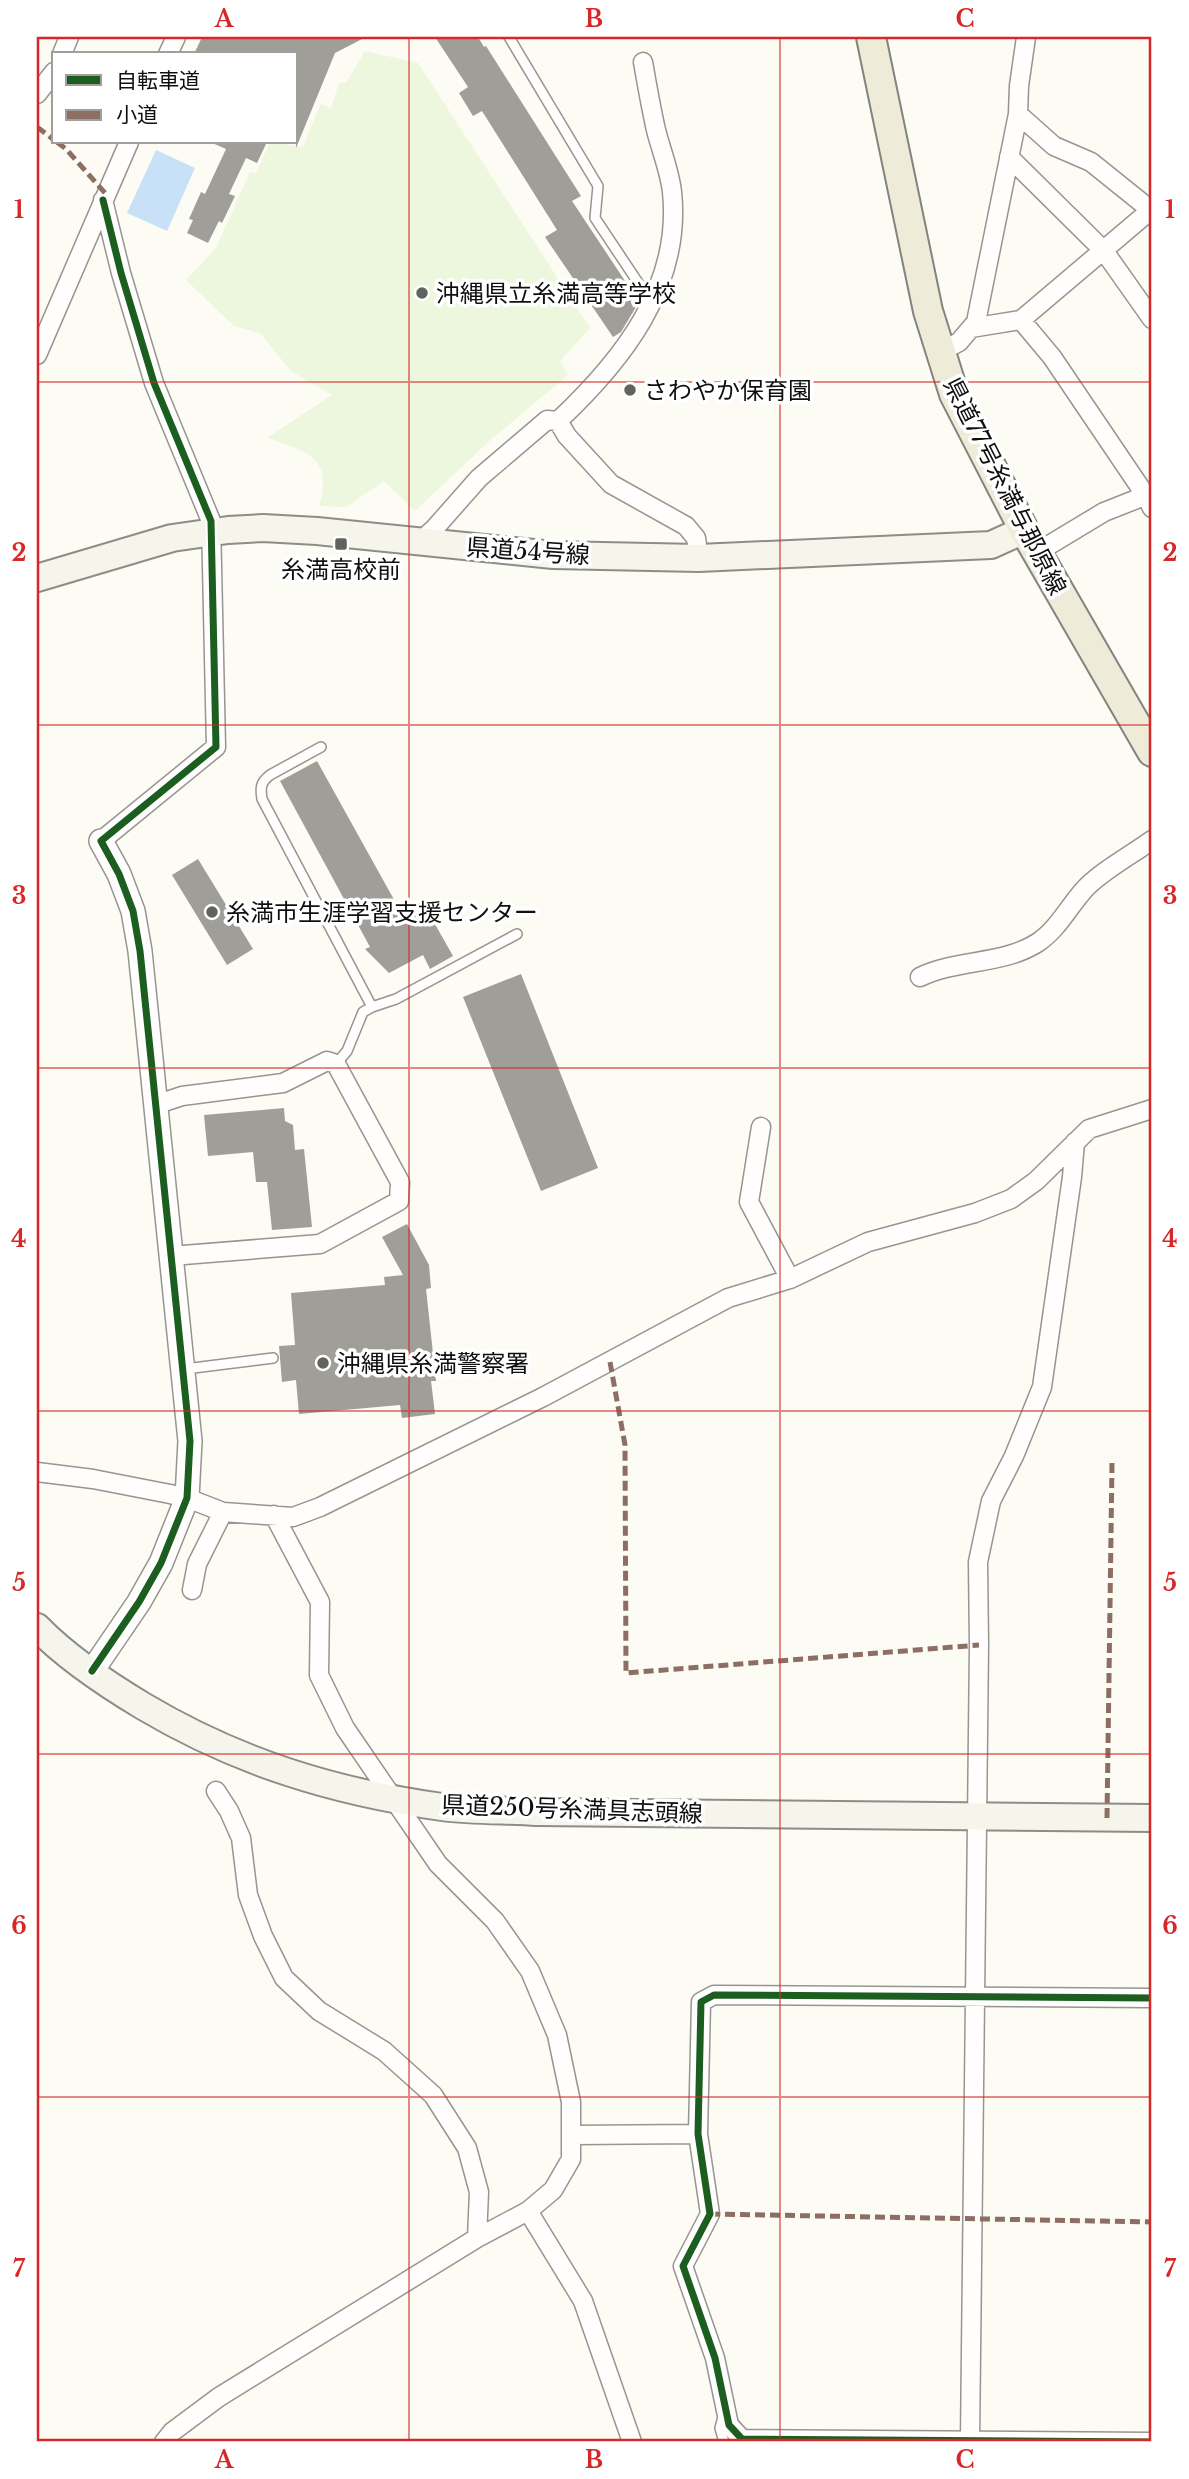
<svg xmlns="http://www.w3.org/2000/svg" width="1189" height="2479" viewBox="0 0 1189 2479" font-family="'Libre Baskerville','Noto Sans JP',serif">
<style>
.pitch{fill:#edf7dd}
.water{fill:#c9e1f8}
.building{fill:#a09e99}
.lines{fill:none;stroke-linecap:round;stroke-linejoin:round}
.service-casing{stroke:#969592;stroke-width:12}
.minor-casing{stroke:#969592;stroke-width:21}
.tertiary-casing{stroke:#969592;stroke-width:26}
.secondary-casing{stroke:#8c8c89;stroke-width:30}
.primary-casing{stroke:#83837f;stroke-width:32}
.service{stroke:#fffefd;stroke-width:9}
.minor{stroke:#fffefd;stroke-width:18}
.tertiary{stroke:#fffefd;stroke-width:23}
.secondary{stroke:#f5f5eb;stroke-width:26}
.primary{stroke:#eeebd9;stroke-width:28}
.quiet{stroke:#8d6e63;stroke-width:5;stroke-dasharray:10 5;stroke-linecap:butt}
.cycleway-casing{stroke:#fff;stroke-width:11}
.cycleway{stroke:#1b5e20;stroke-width:7}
.grid{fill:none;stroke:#d62828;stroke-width:2;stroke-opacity:0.55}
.poi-dot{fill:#62625f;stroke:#fff;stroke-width:2.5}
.labels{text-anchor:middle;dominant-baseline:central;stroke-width:7;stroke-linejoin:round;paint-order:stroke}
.poi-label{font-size:24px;fill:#0f0f0f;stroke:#fff;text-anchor:start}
.street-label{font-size:24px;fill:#0f0f0f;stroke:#fff}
.neatline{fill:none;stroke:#d62828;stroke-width:2.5}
.grid-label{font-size:23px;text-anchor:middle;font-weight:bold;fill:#d62828}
</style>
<rect width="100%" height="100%" fill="#fcfbf4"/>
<path class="pitch" d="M365 51 418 63 590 328 560 361 568 375 487 443 415 511 384 481 346 507 319 506C334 457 306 451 267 438L332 395 291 371 260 333 234 326 186 280 216 248 250 172 256 173 270 142 303 147 320 104 331 108 339 83H346Z"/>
<path class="water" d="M156 150 195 168 167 231 127 213Z"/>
<path class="building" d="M202 37H366L335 53 296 148V54H194Z
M435 37H478L484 47 486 46 581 196 572 201 639 302 621 332 613 337 545 237 557 230 482 111 473 116 459 93 468 87Z
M210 142H267L257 163 246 158 229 194 235 196 222 223 219 221 208 243 187 233 193 220 189 219 201 192 205 194 226 149Z
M317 761 402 914 423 903 453 956 430 969 423 955 389 973 365 949 370 947 280 781Z
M198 859 253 949 227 965 172 875Z
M521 974 598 1168 541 1191 463 997Z
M284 1108 285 1121 293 1125 295 1150 304 1149 312 1227 272 1230 267 1182H256L253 1152 208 1156 204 1115Z
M407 1224 429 1265 431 1288 426 1289 436 1381H431L435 1414 402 1418 400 1405 299 1414 296 1380 282 1382 279 1346 295 1345 291 1293 385 1285 384 1277 403 1275 382 1237Z"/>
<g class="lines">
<g class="service-casing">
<path id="service" d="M509 37 598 186 595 218 651 302
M321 747 270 775C261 782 260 787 262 799L372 1007 363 1012 347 1051 336 1064
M372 1007 396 999 517 934
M185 1369 273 1358
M723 2417 720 2428 724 2442"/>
</g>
<g class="minor-casing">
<path id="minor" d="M62 54 69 37
M168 54 176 37
M37 94 54 72
M1018 114 1054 146 1091 162 1152 211
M1009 157 1104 251 1152 319
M1021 320 1152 209
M971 328 1021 320 1052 357 1146 496 1152 508
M940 352 959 342 976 322 1018 114 1019 86 1026 37
M37 355 129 142
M558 421C622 361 682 286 672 192 670 172 661 150 656 130 651 108 647 85 643 62
M419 542 434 529 479 478 547 420 558 421 567 436 611 484 686 526 696 538 699 558
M1036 553 1104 512 1152 493
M101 841 216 747 211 521 154 383 121 273 103 200
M920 977C957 959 1002 965 1037 943 1057 930 1068 908 1083 891 1098 873 1133 854 1152 840
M155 1105 182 1096 283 1083 327 1061 336 1064 400 1182 399 1201 320 1244 171 1256
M761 1127 749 1202 790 1279
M37 1472 93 1479 170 1494 187 1498 223 1512 293 1517 320 1507 543 1397 728 1298 790 1279 868 1242 975 1213 1011 1199 1036 1181 1089 1129 1152 1109
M192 1590 197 1564 223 1512
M216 1791 229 1811 241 1838 248 1895 263 1936 284 1978 319 2011 384 2051 433 2095 467 2148 479 2192 477 2238
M1152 1998 714 1995 701 2002 698 2134 710 2214 683 2266 715 2358 729 2425 742 2439 1152 2442
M571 2135 698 2134
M528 2211 583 2301 632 2442
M970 2441 979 1645 978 1562 991 1501 1014 1456 1042 1387 1072 1177 1075 1142
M164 2442 172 2432 219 2397 477 2238 528 2211 553 2190 571 2159V2102L557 2035 530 1971 495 1921 438 1864 345 1728 319 1675 320 1602 274 1515"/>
</g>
<g class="tertiary-casing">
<path id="tertiary" d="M92 1671 139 1602 161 1563 187 1498 190 1441 140 951 133 911 119 874 101 841"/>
</g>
<g class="secondary-casing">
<path id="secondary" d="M37 578 172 538 228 530 263 528 317 531 553 555 699 558 991 545 1024 530
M37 1627C65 1656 108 1685 143 1706 237 1762 334 1792 442 1807 473 1811 506 1810 537 1812L1152 1818"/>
</g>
<g class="primary-casing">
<path id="primary" d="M871 37 928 311 954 394 1024 530 1152 752"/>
</g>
<use href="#service" class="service"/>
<use href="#minor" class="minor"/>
<use href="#tertiary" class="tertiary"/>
<use href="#secondary" class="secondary"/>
<use href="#primary" class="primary"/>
<path class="quiet" d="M37 127 54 140
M57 142 66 149 106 194
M610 1362 625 1445 626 1673 979 1645
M1107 1818 1112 1463
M710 2214 1152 2222"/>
<g class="cycleway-casing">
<path id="cycleway" d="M92 1671 139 1602 161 1563 187 1498 190 1441 140 951 133 911 119 874 101 841 216 747 211 521 154 383 121 273 103 200
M1152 1998 714 1995 701 2002 698 2134 710 2214 683 2266 715 2358 729 2425 742 2439 1152 2442"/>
</g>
<use href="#cycleway" class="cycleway"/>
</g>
<path class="grid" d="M409 37V2442M780 37V2442M37 382H1152M37 725H1152M37 1068H1152M37 1411H1152M37 1754H1152M37 2097H1152"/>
<g class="poi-dot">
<circle cx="422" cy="293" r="7"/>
<circle cx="630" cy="390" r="7"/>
<rect x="334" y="537" width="14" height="14" rx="3.5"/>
<circle cx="212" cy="912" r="7"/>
<circle cx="323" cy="1363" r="7"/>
</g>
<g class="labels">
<g class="poi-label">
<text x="436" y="293">沖縄県立糸満高等学校</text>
<text x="644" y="390">さわやか保育園</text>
<text x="341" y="569" text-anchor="middle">糸満高校前</text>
<text x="226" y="912">糸満市生涯学習支援センター</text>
<text x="337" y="1363">沖縄県糸満警察署</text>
</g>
<g class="street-label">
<text transform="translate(1005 486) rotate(63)">県道77号糸満与那原線</text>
<text transform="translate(528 551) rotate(4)">県道54号線</text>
<text transform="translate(572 1809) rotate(2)">県道250号糸満具志頭線</text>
</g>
</g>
<rect width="1189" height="2479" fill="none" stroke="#ffffff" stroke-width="77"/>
<rect x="52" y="52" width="245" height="91" fill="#ffffff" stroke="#9f9f9f" stroke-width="2"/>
<rect x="66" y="75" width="35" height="10" fill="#1b5e20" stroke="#9f9f9f" stroke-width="2"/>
<text x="116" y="88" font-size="21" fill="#0f0f0f">自転車道</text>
<rect x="66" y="110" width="35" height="10" fill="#8d6e63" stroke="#9f9f9f" stroke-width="2"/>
<text x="116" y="122" font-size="21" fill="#0f0f0f">小道</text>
<rect x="38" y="38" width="1112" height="2402" class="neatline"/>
<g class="grid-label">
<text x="224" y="27">A</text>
<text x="594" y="27">B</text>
<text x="965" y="27">C</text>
<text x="19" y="218">1</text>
<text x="1170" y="218">1</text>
<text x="19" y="561">2</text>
<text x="1170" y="561">2</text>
<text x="19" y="904">3</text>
<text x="1170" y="904">3</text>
<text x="19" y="1247">4</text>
<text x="1170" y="1247">4</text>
<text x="19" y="1591">5</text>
<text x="1170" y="1591">5</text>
<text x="19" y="1934">6</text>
<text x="1170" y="1934">6</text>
<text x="19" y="2277">7</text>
<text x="1170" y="2277">7</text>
<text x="224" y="2468">A</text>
<text x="594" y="2468">B</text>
<text x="965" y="2468">C</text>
</g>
</svg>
